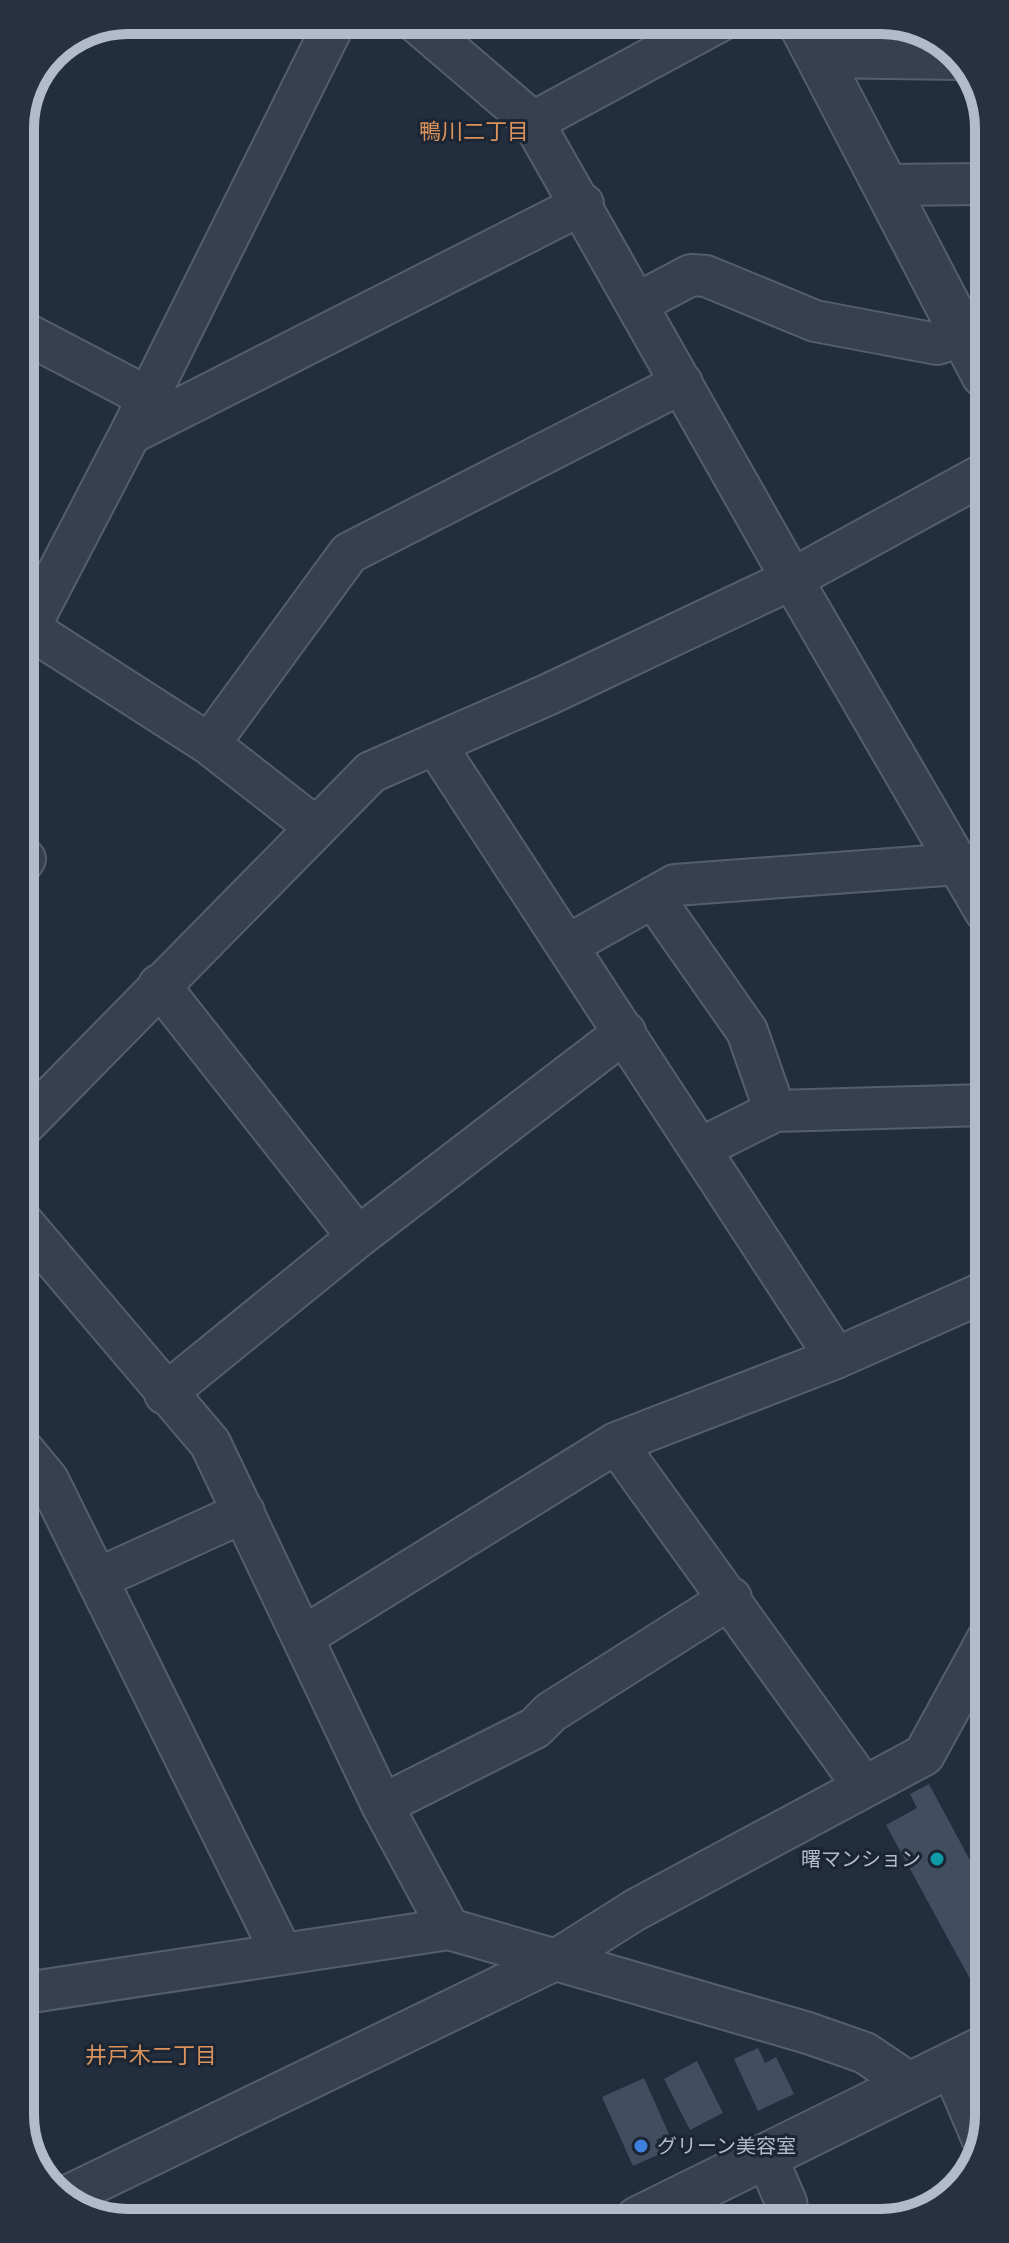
<svg xmlns="http://www.w3.org/2000/svg" width="1009" height="2243" viewBox="0 0 1009 2243" font-family="Poppins,'Noto Sans JP',sans-serif">
<style>
.building{fill:#414e60}
.lines{fill:none;stroke-linecap:round;stroke-linejoin:round}
.minor-casing{stroke:#545e6c;stroke-width:44}
.tertiary-casing{stroke:#545e6c;stroke-width:48}
.minor{stroke:#36404e;stroke-width:40}
.tertiary{stroke:#36404e;stroke-width:44}
.culture-dot{fill:#0f9aa8;stroke:#1b2533;stroke-width:3}
.shop-dot{fill:#3f7fe0;stroke:#1b2533;stroke-width:3}
.labels{text-anchor:middle;dominant-baseline:central;stroke-width:6;stroke-linejoin:round;paint-order:stroke}
.poi-label{font-size:20px;fill:#b2bbc9;stroke:#1b2533;text-anchor:end}
.neighbourhood-label{font-size:22px;fill:#da935c;stroke:#1b2533}
.rim{fill:none;stroke:#b2bbc9;stroke-width:10}
</style>
<rect width="100%" height="100%" fill="#222e3e"/>
<path class="building" d="M929 1784 988 1894 989 1980 975 1988 886 1825 917 1808 910 1794Z
M758 2048 765 2063 776 2057 794 2094 758 2111 734 2059Z
M697 2061 723 2113 690 2130 664 2079Z
M644 2078 669 2134 656 2140 662 2153 633 2166 602 2097Z"/>
<g class="lines">
<g class="minor-casing">
<path id="minor" d="M414 20 533 122 792 579 985 911
M818 57 959 59
M533 122 722 20
M885 185 983 184
M638 303 691 275 706 276 815 321 937 344 963 336
M21 331 147 397
M130 434 583 204
M22 624 209 744 314 826
M22 633 29 628 130 434 336 20
M209 744 349 553 682 383
M435 744 836 1358
M22 857 25 859 22 863
M653 897 747 1031 775 1111
M568 945 675 885 958 864
M159 985 358 1237
M23 1126 371 772 547 695 792 579 984 474
M701 1148 775 1111 986 1105
M23 1223 210 1443 382 1805 449 1929
M165 1394 358 1237 625 1032
M616 1443 864 1787
M24 1451 48 1480 282 1954
M97 1579 244 1512
M303 1637 616 1443 836 1358 987 1291
M382 1805 535 1728 551 1712 731 1598
M25 1993 449 1929 808 2033 865 2053 911 2084
M951 2065 982 2138
M766 2156 786 2202 789 2218
M61 2199 559 1958 635 1910 924 1755 988 1638"/>
</g>
<g class="tertiary-casing">
<path id="tertiary" d="M799 20 984 375
M638 2219 989 2046"/>
</g>
<use href="#minor" class="minor"/>
<use href="#tertiary" class="tertiary"/>
</g>
<circle class="culture-dot" cx="937" cy="1859" r="8"/>
<circle class="shop-dot" cx="641" cy="2146" r="8"/>
<g class="labels">
<g class="poi-label">
<text x="921" y="1859">曙マンション</text>
<text x="657" y="2146" text-anchor="start">グリーン美容室</text>
</g>
<g class="neighbourhood-label">
<text x="474" y="131">鴨川二丁目</text>
<text x="151" y="2055">井戸木二丁目</text>
</g>
</g>
<path d="M0 0H1009V2243H0ZM128 34H881A94 94 0 0 1 975 128V2115A94 94 0 0 1 881 2209H128A94 94 0 0 1 34 2115V128A94 94 0 0 1 128 34Z" fill="#27313f" fill-rule="evenodd"/>
<path class="rim" d="M128 34H881A94 94 0 0 1 975 128V2115A94 94 0 0 1 881 2209H128A94 94 0 0 1 34 2115V128A94 94 0 0 1 128 34Z"/>
</svg>
